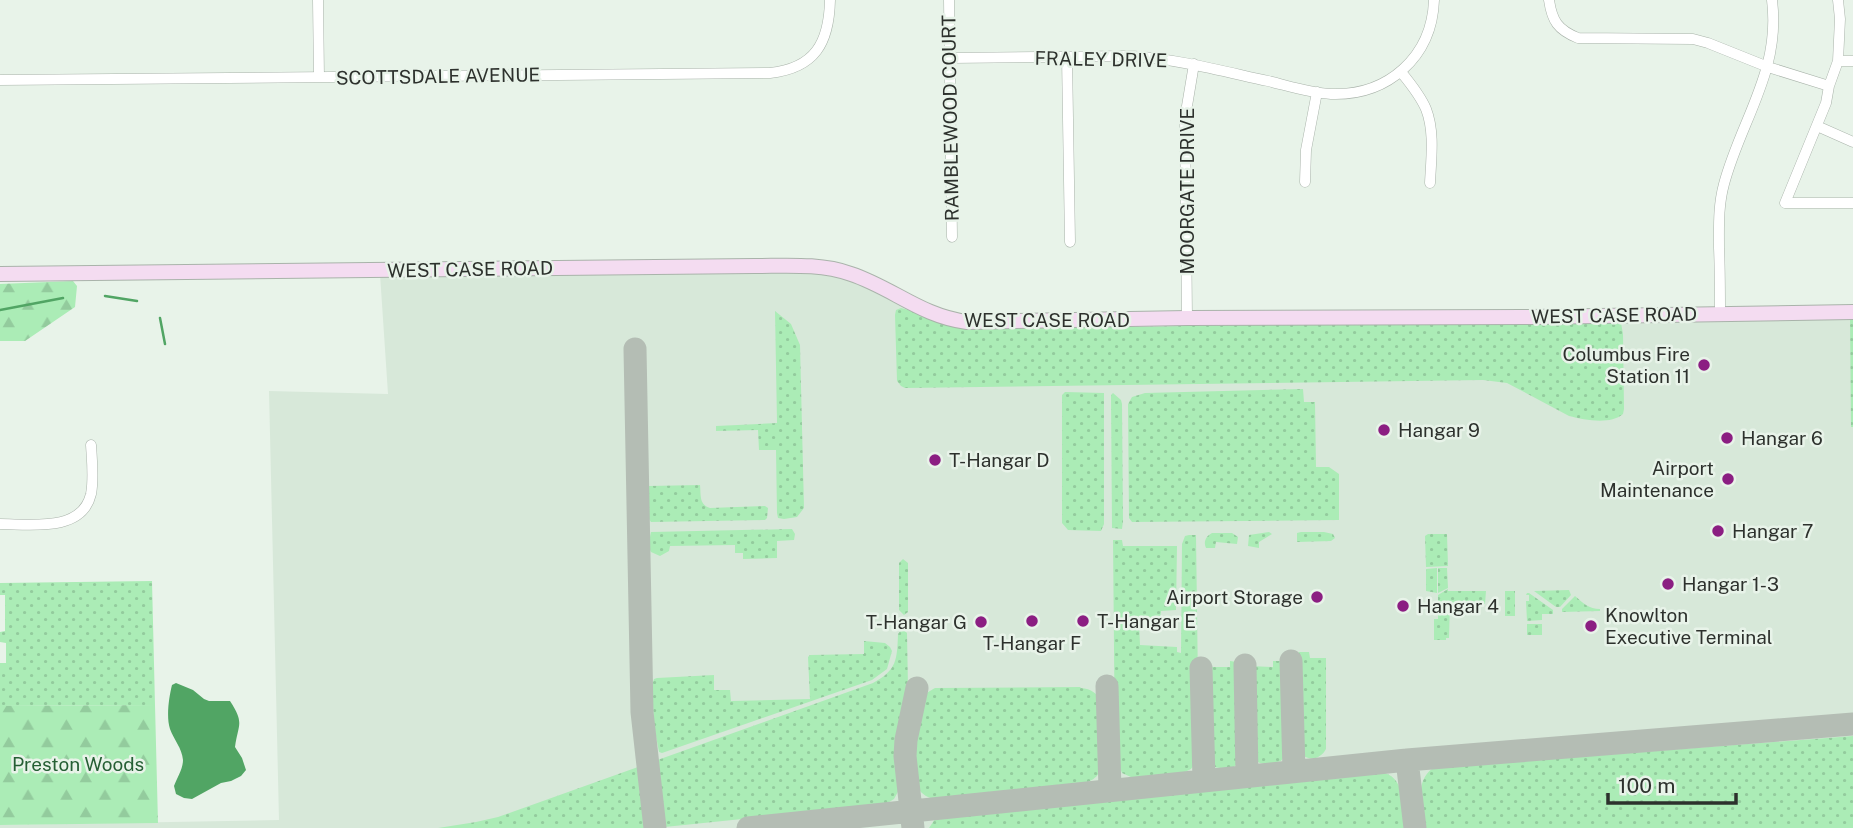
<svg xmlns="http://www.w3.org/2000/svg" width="1853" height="828" viewBox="0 0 1853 828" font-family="'Public Sans',sans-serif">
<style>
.built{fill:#d7e8d9}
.grass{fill:url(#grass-dots)}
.forest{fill:url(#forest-firs)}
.water{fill:#51a564}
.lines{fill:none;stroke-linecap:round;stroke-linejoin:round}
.stream{stroke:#51a564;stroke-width:2.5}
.taxiway{stroke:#b4bdb4;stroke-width:23}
.minor-casing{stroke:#a9b3aa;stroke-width:11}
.secondary-casing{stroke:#a9b3aa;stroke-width:16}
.minor{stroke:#fff;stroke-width:10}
.secondary{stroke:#f4dcf1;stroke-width:14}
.poi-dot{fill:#8b1e82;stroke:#e8f3e9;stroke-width:2.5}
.labels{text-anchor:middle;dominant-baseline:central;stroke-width:5;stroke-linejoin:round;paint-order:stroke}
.street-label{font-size:19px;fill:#2d312d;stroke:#e8f3e9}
.poi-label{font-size:19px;fill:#2d312d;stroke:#e8f3e9;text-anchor:start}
.park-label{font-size:19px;fill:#255f34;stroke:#e8f3e9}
</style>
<defs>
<pattern id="grass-dots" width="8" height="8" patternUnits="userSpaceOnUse" patternTransform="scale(1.75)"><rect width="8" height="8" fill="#abecb6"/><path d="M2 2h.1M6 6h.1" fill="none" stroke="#93cb9d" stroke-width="1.8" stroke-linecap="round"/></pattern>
<pattern id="forest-firs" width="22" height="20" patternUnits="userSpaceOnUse" patternTransform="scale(1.75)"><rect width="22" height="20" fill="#abecb6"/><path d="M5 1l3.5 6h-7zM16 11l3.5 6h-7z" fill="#93cb9d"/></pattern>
</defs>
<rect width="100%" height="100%" fill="#e8f3e9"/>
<path class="built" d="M809 270 830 273 881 294 905 308 979 329 1853 318V828H0V825L279 820 269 391 388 394 380 274Z"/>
<path class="grass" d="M901 308 979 329 1616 320 1621 323 1623 334 1624 409 1623 414C1610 425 1585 420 1569 416L1507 383 1483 380 905 388 901 386 897 381 895 315 896 310Z
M775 311 791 324 800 345 804 508 797 517 784 519 778 518 777 513 776 450H759L758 430 716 431V426L777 423Z
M1850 317H1853V427H1851Z
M1303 389 1304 402H1315L1316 467H1329L1339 474V520L1132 522 1129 518 1128 404 1132 397 1145 393Z
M1065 392 1104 393V524L1101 531 1068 530 1062 523V395Z
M1113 393 1121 400 1122 404 1123 521 1122 529 1112 528 1111 395Z
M700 485C701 495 699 505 710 508L765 506 768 508 767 518 765 520 651 522 649 519 648 486Z
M792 529 795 534 794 540 777 541V558L743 559V553H735V545L670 546 669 551 660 556 651 552 648 546 651 532Z
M1269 532 1272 534 1259 542V548L1248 546 1249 535Z
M1301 532H1324L1333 534 1335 538 1331 541 1297 542V533Z
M1212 533H1232L1238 537 1237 544 1216 542 1215 548H1206C1203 542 1206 536 1212 533Z
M1428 534H1447L1448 566 1426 567 1425 536Z
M1189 535H1196L1199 758 1191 769 1185 772 1133 778 1122 773 1115 756 1113 540H1122L1123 546H1177L1176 610 1161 611 1160 620H1139L1140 645 1177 647V652L1181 653 1182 544 1185 536Z
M903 559 908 563V612L904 615 899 610V563Z
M1437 568V593L1426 591V569Z
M1438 568H1447L1448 588 1438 593Z
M152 581 155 705 0 706V663H6V643L0 642V632L5 631V595H0V583Z
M1448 589V591H1486L1485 604H1450L1449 638H1446V640H1434V619H1438V595Z
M1569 590 1571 595 1560 607H1556L1534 591Z
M1505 591H1515V616H1505Z
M1527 593H1529L1553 610V614H1542V620L1527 621 1526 601H1529V595H1526Z
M1575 596C1583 603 1589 609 1600 609V611L1562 612V609Z
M1527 624H1542V635H1527Z
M901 630H904L907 633 908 688 897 752 900 788 894 799 886 804 655 828H438L476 822 498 817 873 683C897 670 897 660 898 634Z
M864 641 885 643 890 647 892 651 887 669 872 680 662 753 659 752 654 726 652 685 654 679 657 678 714 675V690H730L731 701 810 699 808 657 810 655 864 654Z
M1299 652H1309L1310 658H1326V749C1319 762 1303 762 1298 747L1295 657Z
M1230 661 1237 662 1240 665 1242 758 1234 767C1223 768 1212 771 1207 758L1205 672 1207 667H1230Z
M1273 661H1285L1288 751 1281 761C1269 765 1256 767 1251 753L1249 666 1273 667Z
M1080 687 1081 688C1091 689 1098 693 1101 703 1101 718 1106 762 1099 773 1096 778 1091 781 1085 783L934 799C902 792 912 743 917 720 918 713 919 704 922 698 925 693 930 691 935 688Z
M1853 736V828H1424C1422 808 1414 781 1433 768Z
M1380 772C1406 775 1403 808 1405 828H929L935 819Z"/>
<path class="forest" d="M73 281 77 286 75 307 25 341H0V284Z
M155 705 158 823 0 825V706Z"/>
<path class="water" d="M176 683 193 690 204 699 209 701H230C245 724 238 724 235 747L242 758 246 770 241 776 231 781 221 783 192 799 184 798 176 794 174 786C177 778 183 769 183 760 182 748 174 740 170 729 166 717 169 697 172 685Z"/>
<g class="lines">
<path class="stream" d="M105 296 137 301
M0 310 63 298
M160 318 165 344"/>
<path class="taxiway" d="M635 349 642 712 655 828
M1291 661 1294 771
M1245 665 1247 776
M1201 668 1204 780
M1107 686 1110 790
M1407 760 1415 828
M748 828 1407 760 1853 724
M913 828 905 756 906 740 917 688"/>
<g class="minor-casing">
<path id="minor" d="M318 0 319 77
M949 0 952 237
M1549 0C1552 21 1558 30 1578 38L1693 39 1708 43 1768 67 1829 86
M1838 0 1840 19 1838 61 1829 86 1826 103 1785 203H1853
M1067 57 1070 242
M950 58 1131 56C1177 59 1222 71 1268 81 1289 86 1310 93 1331 94 1388 96 1432 57 1434 0
M1838 61H1853
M1401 72C1410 83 1420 95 1426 109 1435 132 1431 160 1430 183
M0 80 770 73C815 68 829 43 830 0
M1817 126 1853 142
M1305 182 1306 150 1317 92
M1720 313C1720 291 1720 270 1719 248 1719 227 1718 206 1724 184 1741 120 1781 71 1772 0
M1187 318 1185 118 1194 64
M0 524C29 524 82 533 91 494 94 479 92 461 91 445"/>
</g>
<g class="secondary-casing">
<path id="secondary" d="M0 274 754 266C786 266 820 263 851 274 893 288 921 316 967 322L1187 318 1531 317 1853 312"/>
</g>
<use href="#minor" class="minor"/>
<use href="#secondary" class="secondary"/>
</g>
<g class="poi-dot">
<circle cx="1704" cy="365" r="7"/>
<circle cx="1384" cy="430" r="7"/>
<circle cx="1727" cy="438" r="7"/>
<circle cx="935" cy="460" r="7"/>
<circle cx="1728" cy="479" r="7"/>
<circle cx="1718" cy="531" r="7"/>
<circle cx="1668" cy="584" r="7"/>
<circle cx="1317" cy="597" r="7"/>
<circle cx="1403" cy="606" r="7"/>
<circle cx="1032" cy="621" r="7"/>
<circle cx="1083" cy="621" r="7"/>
<circle cx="981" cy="622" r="7"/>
<circle cx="1591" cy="626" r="7"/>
</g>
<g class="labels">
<g class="street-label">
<text transform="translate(1101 59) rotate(1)">FRALEY DRIVE</text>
<text transform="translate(438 76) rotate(-1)">SCOTTSDALE AVENUE</text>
<text transform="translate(950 118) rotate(-91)">RAMBLEWOOD COURT</text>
<text transform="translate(1187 191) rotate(-90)">MOORGATE DRIVE</text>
<text transform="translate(470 269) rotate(-1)">WEST CASE ROAD</text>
<text transform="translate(1614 315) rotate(-1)">WEST CASE ROAD</text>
<text x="1047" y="320">WEST CASE ROAD</text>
</g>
<g class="poi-label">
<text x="1690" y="354" text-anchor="end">Columbus Fire<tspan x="1690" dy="22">Station 11</tspan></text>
<text x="1398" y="430">Hangar 9</text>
<text x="1741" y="438">Hangar 6</text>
<text x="949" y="460">T-Hangar D</text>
<text x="1714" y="468" text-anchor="end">Airport<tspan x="1714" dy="22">Maintenance</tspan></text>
<text x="1732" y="531">Hangar 7</text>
<text x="1682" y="584">Hangar 1-3</text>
<text x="1303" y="597" text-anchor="end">Airport Storage</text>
<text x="1417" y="606">Hangar 4</text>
<text x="1605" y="615">Knowlton<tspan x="1605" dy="22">Executive Terminal</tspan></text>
<text x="1097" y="621">T-Hangar E</text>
<text x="967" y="622" text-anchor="end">T-Hangar G</text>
<text x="1032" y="643" text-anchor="middle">T-Hangar F</text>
</g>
<g class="park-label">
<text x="78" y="764">Preston Woods</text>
</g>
</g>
<path d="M1608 793v10h128v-10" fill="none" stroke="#2d312d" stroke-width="3.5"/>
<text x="1618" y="793" font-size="21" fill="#2d312d" stroke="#e8f3e9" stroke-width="5" paint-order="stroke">100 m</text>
</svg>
